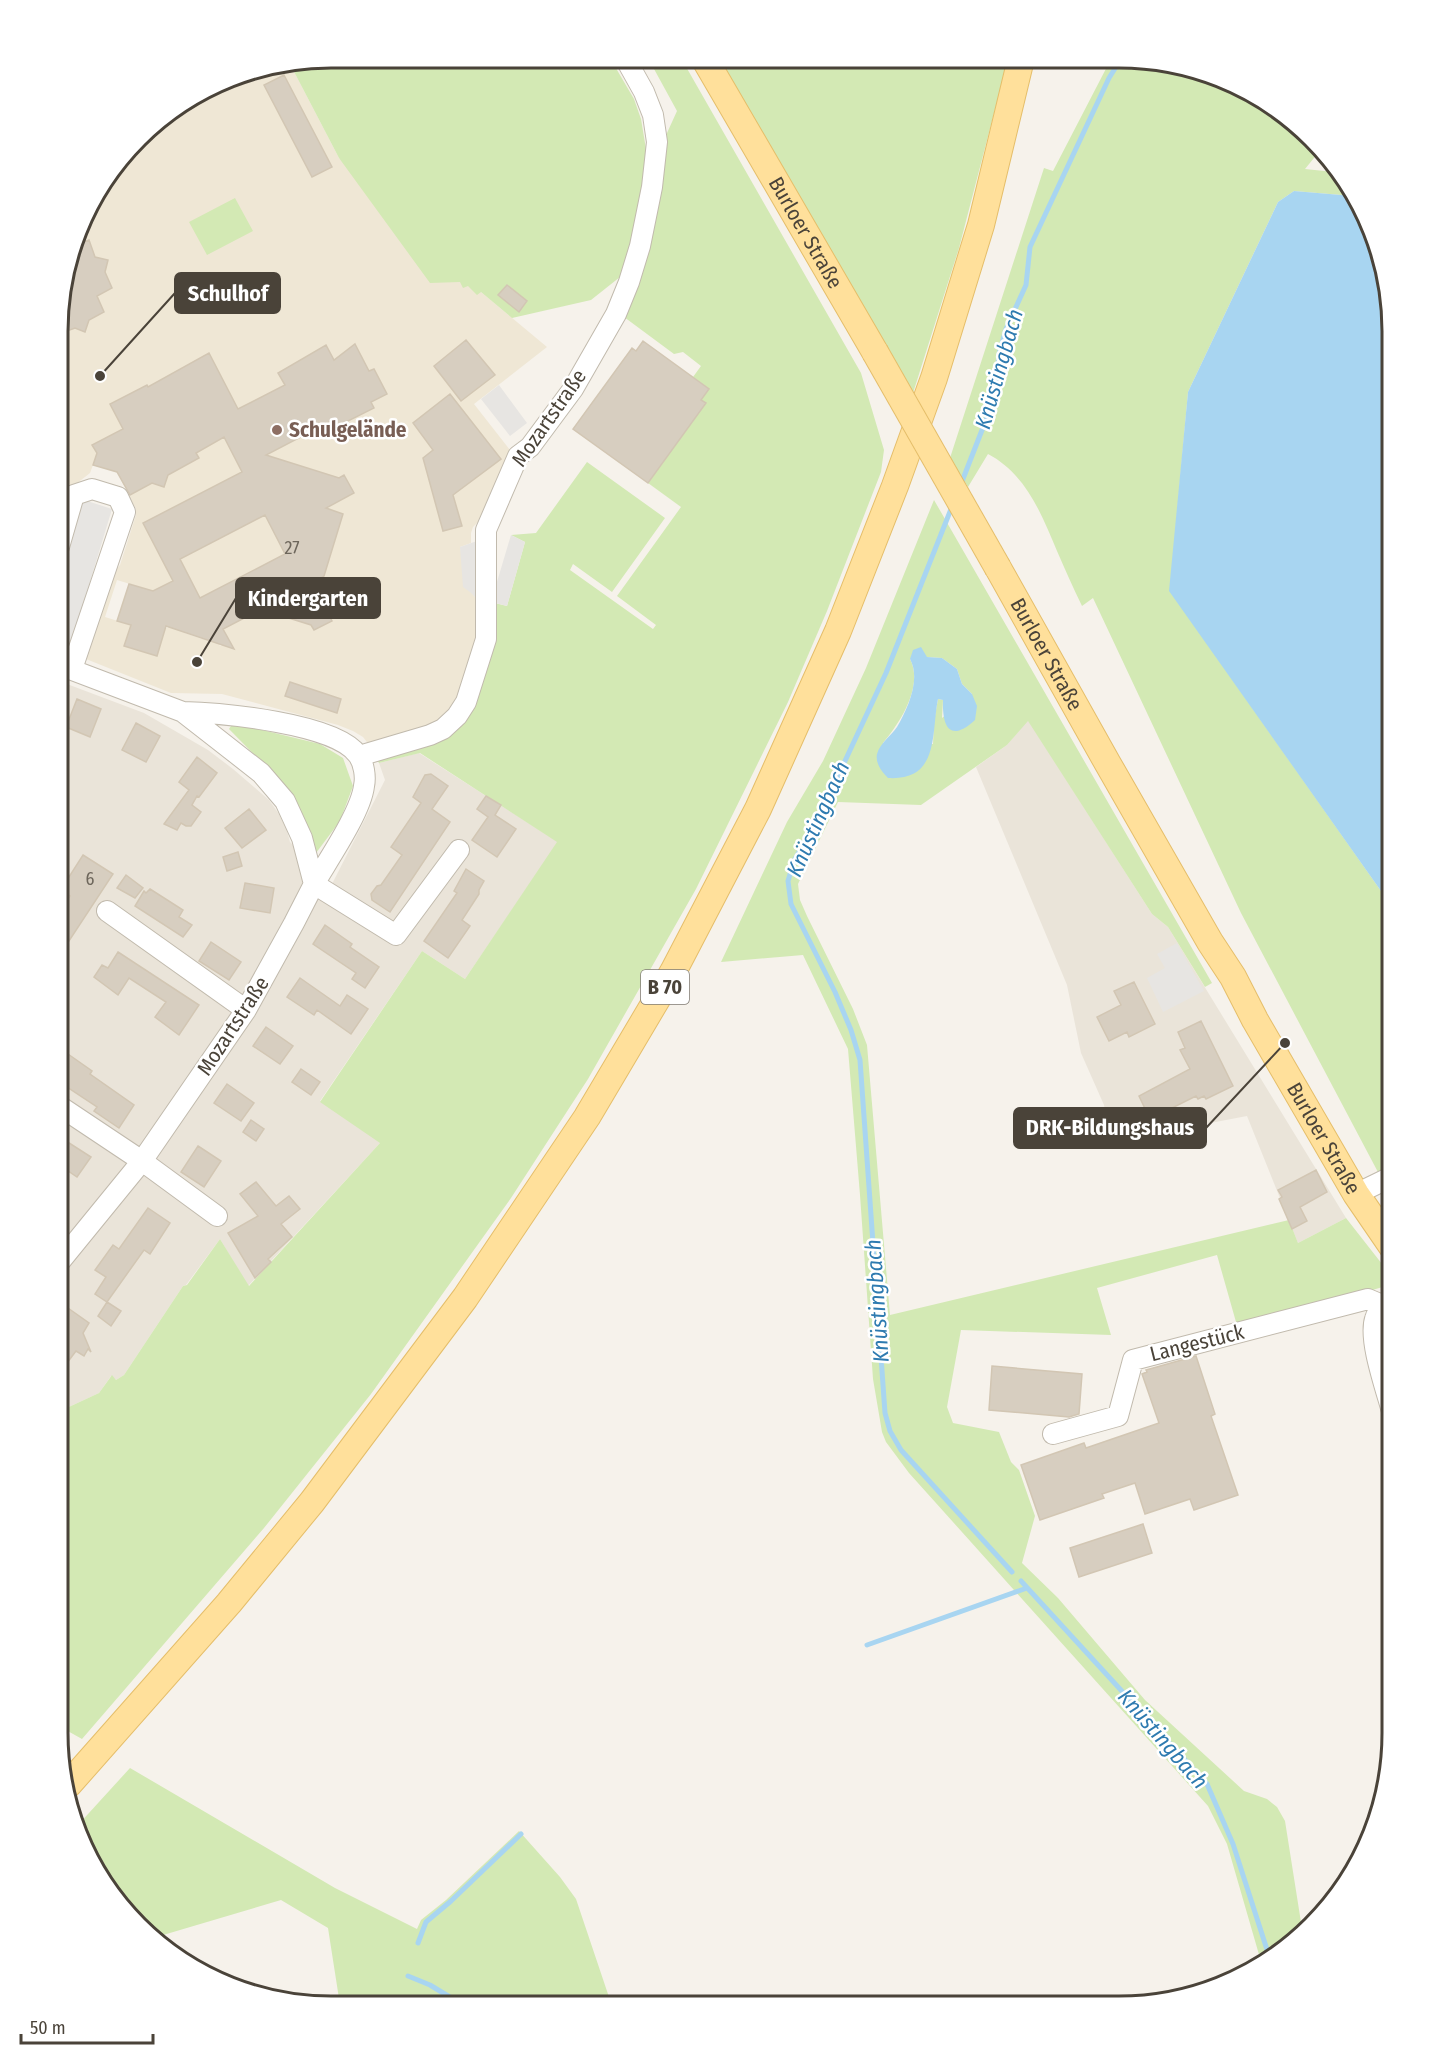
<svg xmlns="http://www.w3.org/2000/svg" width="1450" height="2064" viewBox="0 0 1450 2064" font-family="'Fira Sans Condensed',sans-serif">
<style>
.residential{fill:#eae4d9}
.education{fill:#efe7d5;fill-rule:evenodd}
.green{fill:#d3e9b4;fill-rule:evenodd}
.parking{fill:#e7e5e2}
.water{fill:#a8d5f1}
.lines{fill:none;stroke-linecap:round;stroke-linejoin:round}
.stream{stroke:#a8d5f1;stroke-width:5}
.building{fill:#d7cec0;stroke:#d2c6b3;stroke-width:1.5;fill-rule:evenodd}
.minor-casing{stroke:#c1baad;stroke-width:22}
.major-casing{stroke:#e5be6a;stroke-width:28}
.minor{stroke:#fff;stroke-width:20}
.major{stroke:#ffe09b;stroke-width:26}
.major-bridge-casing{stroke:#e5be6a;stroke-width:28;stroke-linecap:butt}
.major-bridge{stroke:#ffe09b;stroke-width:26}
.education-dot{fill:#8d6e63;stroke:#fff;stroke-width:2}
.labels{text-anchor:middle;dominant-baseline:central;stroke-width:5;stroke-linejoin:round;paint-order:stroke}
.number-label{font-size:18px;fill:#6d665b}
.shield{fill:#fff;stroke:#807b74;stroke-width:1.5}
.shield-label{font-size:20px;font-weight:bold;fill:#4a4339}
.street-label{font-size:21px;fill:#4a4339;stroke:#fff}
.education-label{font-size:21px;font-weight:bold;fill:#785e54;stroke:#fff;text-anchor:start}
.water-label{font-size:22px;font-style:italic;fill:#2e7bb0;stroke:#fff}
.rim{fill:none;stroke:#4a4339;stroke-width:3}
.leader{fill:none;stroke:#4a4339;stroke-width:2}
.callout-dot{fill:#4a4339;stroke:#fff;stroke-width:2}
.callout{fill:#4a4339;stroke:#4a4339;stroke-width:2}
.callout-label{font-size:22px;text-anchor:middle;font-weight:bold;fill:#fff}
</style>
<rect width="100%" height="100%" fill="#f6f2eb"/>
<path class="residential" d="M59 681 144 713 208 750 233 769 269 800 279 814 287 831 290 842 332 884 385 780 379 763 419 753 558 842 465 979 422 951 320 1101 381 1142 248 1286 220 1239 186 1285 183 1286 124 1375 116 1380 111 1376 99 1393 58 1412Z
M1028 720 1152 914 1168 927 1346 1218 1298 1243 1247 1116 1111 1142 1104 1105 1081 1053 1067 985 976 767 1007 745Z"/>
<path class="education" d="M290 64 339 158 463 281 481 292 547 347 474 404 514 455 483 517 473 527 471 533V543L460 547 470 591 478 600 480 639 460 700 441 721 370 746 363 737 353 731 338 725 222 694 171 693 86 659V649L108 579 120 565 136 515V509L117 472 93 465 90 473 66 492 59 511V294L93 194 150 125 242 72ZM117 580 153 591 200 598 230 625 223 629 230 641 220 646 216 638 202 639 185 633 186 628 174 625 124 645 131 625 105 617Z"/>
<path class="green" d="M331 57 610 58 634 99 641 119 650 173 625 277H620L591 300 512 318 481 292 477 295 468 286 463 288 460 282 430 283 339 158 290 64Z
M648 58H681L861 373 884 450 881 472 827 611 788 702 696 889 588 1079 511 1198 371 1394 264 1528 82 1739 57 1725 58 1412 99 1393 112 1375 116 1380 124 1375 183 1286 187 1285 220 1239 249 1286 380 1143 320 1102 422 951 465 979 557 842 420 753 379 763 375 756 452 730 491 602 507 606 525 542 511 535 536 533 587 462 665 518 612 592 573 564 570 570 653 629 656 625 617 596 681 507 648 483 705 404 701 400 709 389 693 377 701 366 683 352 674 354 620 314 645 247 667 133 677 111Z
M716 58 1008 59 959 248 913 393 881 336 855 301Z
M1111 59H1156L1224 78 1286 113 1318 153 1305 169 1334 172 1353 196 1294 191 1278 202 1188 392 1170 591 1393 908V1168L1379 1174 1241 913 1093 598 1082 606C1073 588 1065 569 1057 551 1041 513 1026 474 988 454L968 487 950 458 1044 168 1053 171Z
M235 198 253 231 207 255 189 222Z
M934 500 1212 983 1205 987 1168 927 1152 914 1028 721 1007 745 921 805 838 802 798 884 800 900 807 916 853 1009 867 1045 890 1315 1289 1220 1298 1243 1346 1218 1393 1278V1284L1238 1329 1217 1255 1097 1288 1111 1335 961 1330 947 1407 953 1423 999 1432 1011 1462 1019 1470 1035 1516 1022 1563 1058 1598 1145 1700 1244 1791 1267 1799 1277 1807 1285 1821 1303 1935 1262 1965 1227 1844 1208 1806 909 1473 886 1442 882 1432 873 1379 860 1195 848 1049 803 955 721 962 787 822 823 761 866 668ZM927 657 942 658 957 669 962 684 972 694 942 718 943 700 938 699 934 721 933 744 883 743C900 723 924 686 910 659Z
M233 723 320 744 343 758 353 786 340 821 316 853 291 792 229 729Z
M130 1768 335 1888 417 1929 421 1920 446 1900 519 1831 560 1877 576 1899 612 2006 340 2005 328 1928 281 1900 153 1938 125 1914 85 1854 78 1825Z"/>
<path class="parking" d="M499 385 527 423 510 436 481 399Z
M81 499 112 509 66 661 59 659V570Z
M511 535 525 542 507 606 491 602Z
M477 541 478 600 470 592 463 587 460 547Z
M1177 943 1204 991 1163 1012 1147 978 1165 968 1157 954Z"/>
<path class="water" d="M1294 191 1353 196 1365 210 1393 330V908L1169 591 1188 392 1278 202Z
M921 647 927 657 942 658 957 669 962 684 972 694 977 706 975 720C950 743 942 727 943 700L938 699C931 733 940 781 888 778 882 772 875 763 877 754 880 743 891 736 897 727 908 708 921 679 910 659L913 650Z"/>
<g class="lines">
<path class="stream" d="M961 484 991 407 996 385 999 354 1006 329 1026 285 1030 247 1109 78 1121 59
M953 504 886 673 824 806 794 861 788 881 791 904 835 992 851 1030 860 1060 885 1413 890 1431 901 1450 1012 1572
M1021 1581 1207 1784 1233 1844 1270 1959
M867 1645 1027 1588
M418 1943 426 1922 451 1901 521 1834
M408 1976 430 1985 463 2005"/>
</g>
<path class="building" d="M284 75 332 167 312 177 264 85Z
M89 240 95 257 108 260 105 272 112 288 97 296 104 312 89 320 85 332 75 328 59 334V294L76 245Z
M507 285 527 301 519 312 498 295Z
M466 340 495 375 461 401 434 366Z
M643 341 709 389 701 400 706 403 648 483 573 429 632 348 636 351Z
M355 344 369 371 374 369 387 394 371 402 374 408 336 427 333 420 266 455 339 478 344 475 354 493 326 508 343 514 324 576 321 578 340 584 329 615 332 621 314 630 311 625 279 615 285 597 223 629 234 649 166 626 157 656 124 646 131 625 117 621 129 584 153 591 173 581 143 523 242 472 224 437 196 453 199 458 168 475 164 487 152 483 130 495 117 472 93 465 97 453 92 445 123 429 110 404 147 385 148 387 209 353 238 409 285 385 278 373 326 345 334 360ZM265 515 285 554 200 598 180 559Z
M450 394 501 459 453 495 462 526 443 531 423 458 433 450 413 423Z
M290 682 341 699 337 713 285 696Z
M77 699 101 709 90 737 66 727Z
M136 723 160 736 146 762 122 750Z
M197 757 217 773 199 797 197 796 192 805 201 812 191 826H186L181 823 177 830 164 824 189 790 179 782Z
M431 774 448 786 432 809 450 822 390 912 372 900 371 894 377 886 381 885 402 855 391 847 421 803 413 797 425 775Z
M486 796 501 805 495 815 516 829 497 857 472 840 488 817 477 809Z
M249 809 266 830 242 848 225 828Z
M238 852 242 866 227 871 223 857Z
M83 855 113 874 67 944 58 938V914L70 896 58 889V870L69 877Z
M466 869 484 881 479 890V894L462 920 470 926 448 958 424 941 457 893 454 891Z
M126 875 143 888 135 898 117 888Z
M245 883 274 888 270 913 240 908Z
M150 889 183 910 179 917 192 925 183 937 135 906 144 891 146 893Z
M325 925 352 944 350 947 379 967 365 988 352 979 356 973 313 944Z
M211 942 241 962 229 980 199 961Z
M118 952 199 1005 179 1035 155 1017 166 1002 129 978 118 995 94 977 102 965 108 968Z
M300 978 340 1006 347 995 368 1009 351 1034 317 1010 314 1015 287 997Z
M1134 982 1155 1024 1129 1037 1127 1032 1109 1041 1097 1017 1121 1005 1114 991Z
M1201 1021 1233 1086 1206 1099 1204 1096 1198 1099 1196 1096 1150 1119 1139 1096 1190 1069 1180 1050 1185 1048 1178 1032Z
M266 1027 293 1046 280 1064 253 1046Z
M58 1047 92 1071 90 1074 134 1105 119 1128 94 1111 97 1107 58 1081Z
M301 1069 320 1082 311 1095 292 1082Z
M227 1084 254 1103 241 1121 214 1103Z
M251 1120 264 1129 256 1141 243 1132Z
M66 1141 91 1157 77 1177 58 1164V1153Z
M198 1146 221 1161 204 1187 181 1172Z
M1316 1170 1327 1192 1300 1207 1307 1221 1292 1229 1279 1199 1282 1197 1278 1190Z
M256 1182 276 1206 289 1196 300 1209 281 1224 292 1237 268 1259 271 1262 255 1278 228 1233 258 1216 240 1194Z
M148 1208 170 1223 150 1254 144 1250 107 1302 95 1294 106 1277 95 1270 113 1245 119 1249Z
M58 1301 89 1323 83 1333 91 1352 88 1349 84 1356 76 1351 67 1363 58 1357V1351L68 1336 58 1329Z
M107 1302 121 1311 111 1326 98 1316Z
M1196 1356 1215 1414 1211 1416 1238 1495 1194 1510 1190 1499 1145 1514 1135 1483 1102 1494 1104 1498 1040 1520 1021 1465 1084 1443 1086 1448 1159 1423 1142 1374 1147 1372 1146 1370Z
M992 1366 1082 1374 1079 1414 1069 1417 989 1410Z
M1143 1524 1152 1553 1079 1577 1070 1548Z"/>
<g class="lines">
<g class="minor-casing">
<path id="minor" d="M59 547 74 495 92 489 118 497 125 512 72 669
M183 712C221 713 336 723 358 755 364 763 366 777 364 786 361 812 328 860 314 884L396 935 459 850
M359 756 430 735 443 729 457 716 466 702 486 639V530L518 456 530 447 573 389 616 314 629 282 640 246 652 187 657 142 653 115 644 92 625 58
M107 911 246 1010
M58 1105 142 1161 217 1216
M1356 1194 1393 1176
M58 1264 142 1161 246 1010 294 923 314 884 302 838 285 801 261 773 183 712 59 665
M1393 1415C1387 1392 1368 1340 1375 1319 1378 1309 1385 1303 1393 1297
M1053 1434 1118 1416 1133 1360 1368 1299 1382 1305"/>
</g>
<g class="major-casing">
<g id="major">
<path id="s1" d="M704 58 875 352"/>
<path id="s2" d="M998 568 1108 764 1210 942 1233 977 1255 1020 1356 1194 1393 1248"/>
<path d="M69 1784 229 1603 312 1502 465 1298 587 1117 673 972 758 809 838 631 895 486 934 378 981 225 1021 59"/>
</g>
</g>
<use href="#minor" class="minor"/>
<use href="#major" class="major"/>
<g class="major-bridge-casing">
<path id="major-bridge" d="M875 352 998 568"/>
</g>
<use href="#major-bridge" class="major-bridge"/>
</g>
<circle class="education-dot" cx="277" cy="430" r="6"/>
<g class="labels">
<g class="number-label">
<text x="292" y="548">27</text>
<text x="90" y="879">6</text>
</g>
<rect class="shield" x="641" y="970" width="48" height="34" rx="4.5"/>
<g class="shield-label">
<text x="665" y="987">B 70</text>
</g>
<g class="street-label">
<text stroke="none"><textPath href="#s1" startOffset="202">Burloer Straße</textPath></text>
<text transform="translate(549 418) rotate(-55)">Mozartstraße</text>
<text stroke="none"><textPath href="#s2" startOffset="99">Burloer Straße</textPath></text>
<text transform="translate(233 1026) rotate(-57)">Mozartstraße</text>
<text stroke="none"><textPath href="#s2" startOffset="657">Burloer Straße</textPath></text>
<text transform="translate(1197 1343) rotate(-14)">Langestück</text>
</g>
<g class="education-label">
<text x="289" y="430">Schulgelände</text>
</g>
<g class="water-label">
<text transform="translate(999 369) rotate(-74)">Knüstingbach</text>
<text transform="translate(818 819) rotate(-66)">Knüstingbach</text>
<text transform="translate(877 1301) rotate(-94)">Knüstingbach</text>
<text transform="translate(1163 1739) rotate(49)">Knüstingbach</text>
</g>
</g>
<path d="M0 0H1450V2064H0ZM331 68H1119A263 263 0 0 1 1382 331V1733A263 263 0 0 1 1119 1996H331A263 263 0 0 1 68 1733V331A263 263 0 0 1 331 68Z" fill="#fff" fill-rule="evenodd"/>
<path class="rim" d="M331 68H1119A263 263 0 0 1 1382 331V1733A263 263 0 0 1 1119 1996H331A263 263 0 0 1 68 1733V331A263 263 0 0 1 331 68Z"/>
<path class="leader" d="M100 376L175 293M197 662L236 598M1285 1043L1206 1128"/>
<g class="callout-dot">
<circle cx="100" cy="376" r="6"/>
<circle cx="197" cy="662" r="6"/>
<circle cx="1285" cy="1043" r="6"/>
</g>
<g class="callout">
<rect x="175" y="273" width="105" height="40" rx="6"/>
<rect x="236" y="578" width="144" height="40" rx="6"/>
<rect x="1014" y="1108" width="192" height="40" rx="6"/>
</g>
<g class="callout-label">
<text x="228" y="301">Schulhof</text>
<text x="308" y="606">Kindergarten</text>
<text x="1110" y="1135">DRK-Bildungshaus</text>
</g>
<path d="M21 2034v9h132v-9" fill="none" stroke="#4a4339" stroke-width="3"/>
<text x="30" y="2034" font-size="18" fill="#4a4339" stroke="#ffffff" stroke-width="4.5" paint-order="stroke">50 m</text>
</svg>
